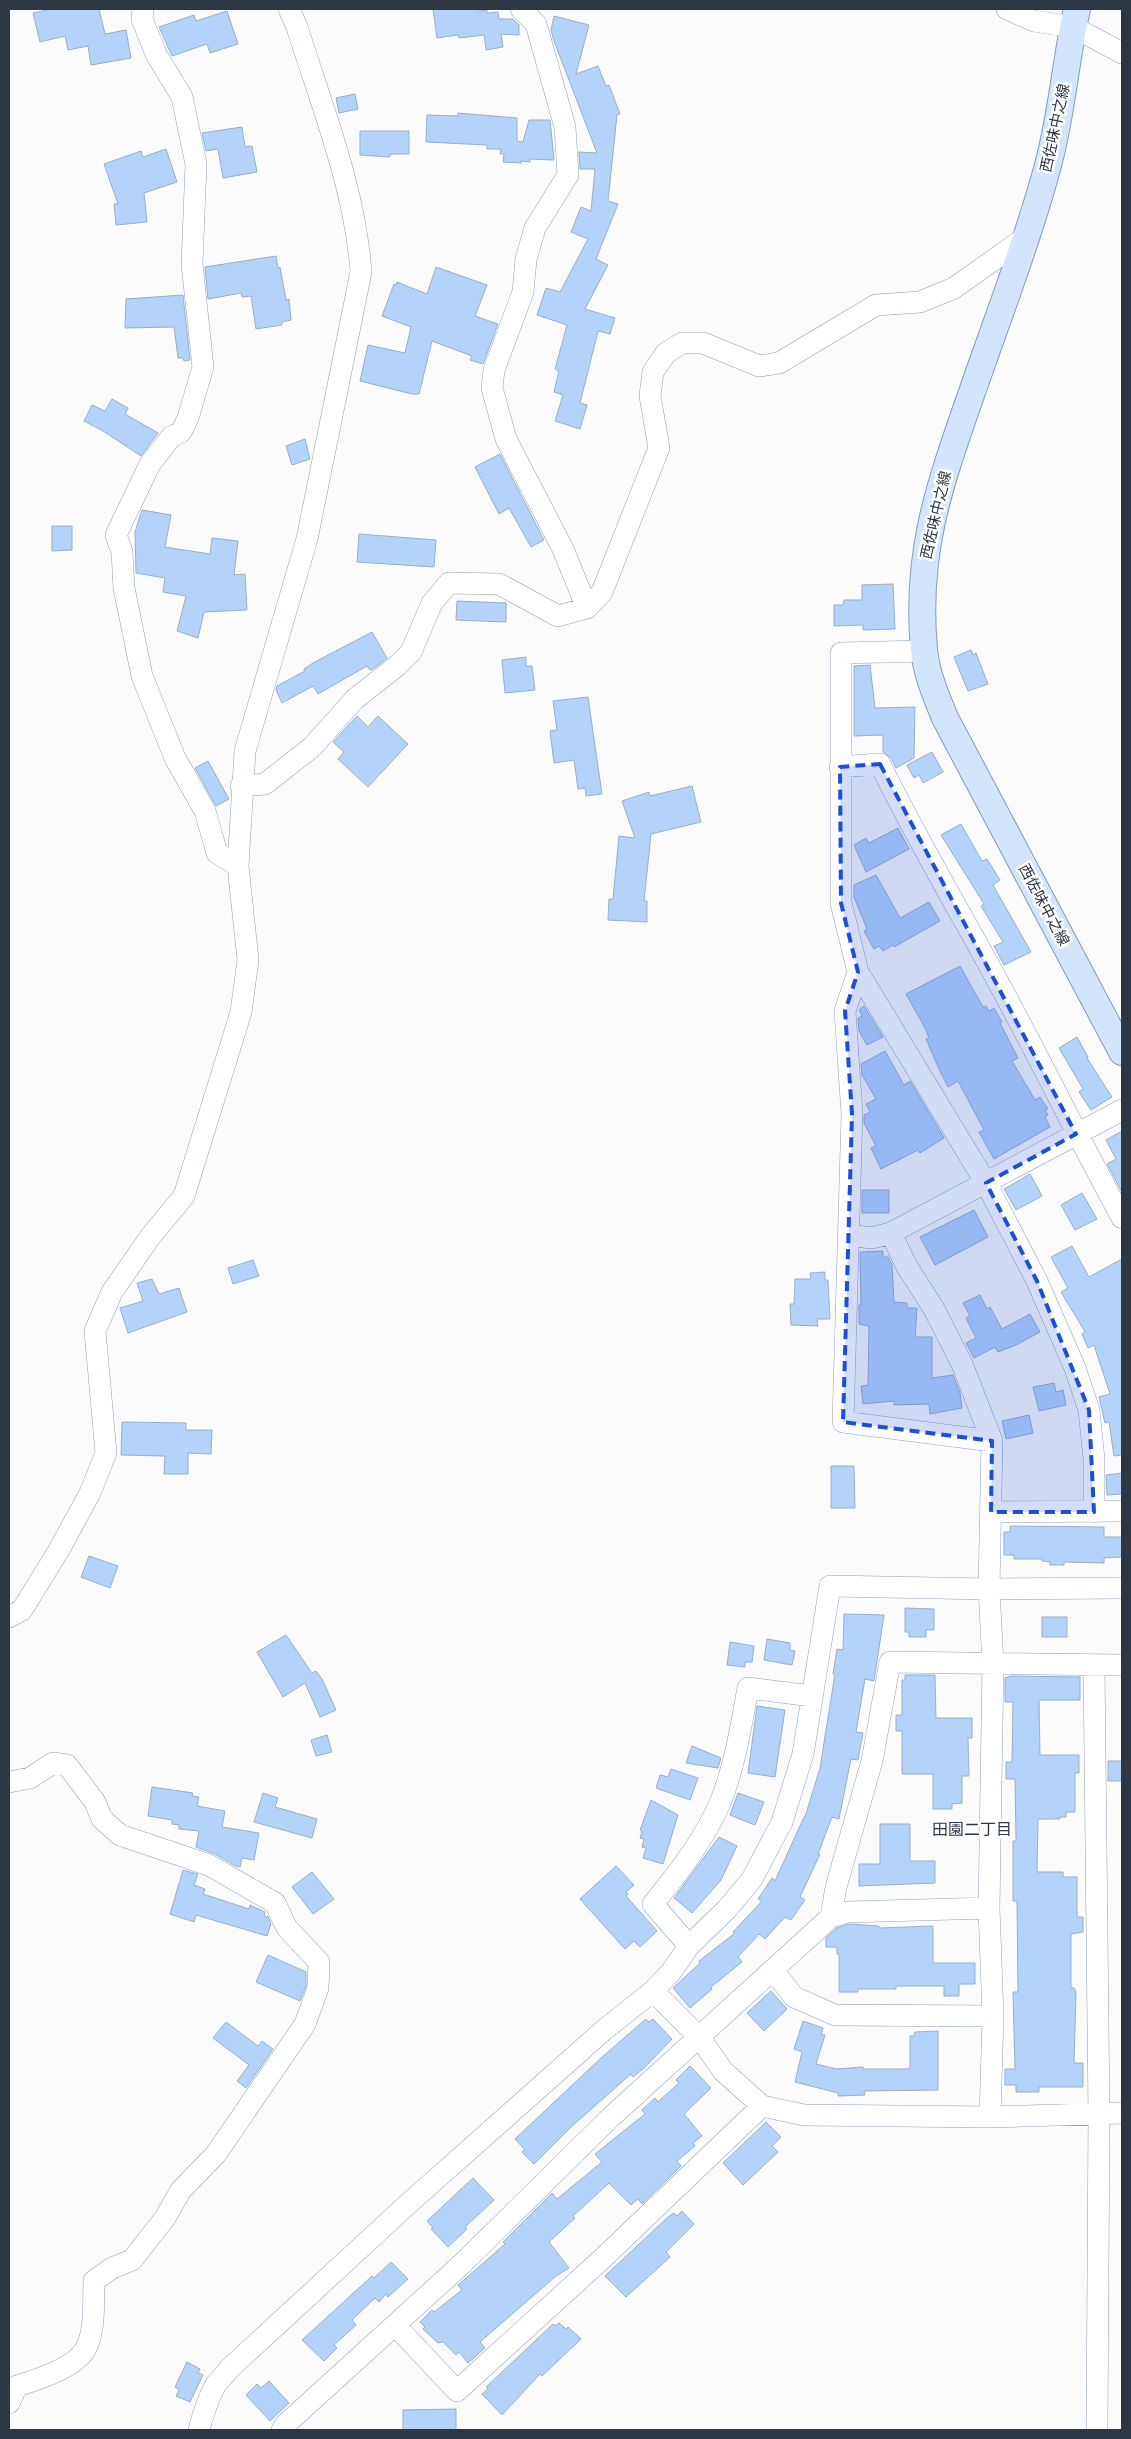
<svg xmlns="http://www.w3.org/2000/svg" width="1131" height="2439" viewBox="0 0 1131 2439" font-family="'Nunito Sans','Noto Sans JP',sans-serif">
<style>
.building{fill:#b4d3fa;stroke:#97aecc}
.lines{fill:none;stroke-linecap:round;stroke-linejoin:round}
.minor-casing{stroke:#8ba1be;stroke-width:22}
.major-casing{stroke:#859cbb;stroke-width:28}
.minor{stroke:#fff;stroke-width:21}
.major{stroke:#d2e5fd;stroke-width:26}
.marked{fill:#1d4ed8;fill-opacity:0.2;stroke:#1d4ed8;stroke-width:4;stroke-dasharray:10 6;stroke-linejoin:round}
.labels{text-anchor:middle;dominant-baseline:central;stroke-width:5;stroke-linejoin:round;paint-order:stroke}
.street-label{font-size:15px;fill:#2d3743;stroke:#fff}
.neighbourhood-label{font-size:16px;fill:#2d3743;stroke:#fff}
</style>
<rect width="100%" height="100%" fill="#fbfbfb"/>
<path class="building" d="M52 9H99L105 34 126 30 131 58 91 65 88 46 68 50 65 36 40 42 33 13Z
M433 9H478L479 11 487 10V13L498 12 499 19H513L519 25V35L501 34 503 47 486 50 484 35 459 38 458 35 437 38Z
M227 11 238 44 210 53 207 44 172 56 159 27 194 15 196 21Z
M554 16 589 25 576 74 598 66 606 86 609 85 620 114 617 115 608 201 618 204 596 259 608 265 585 309 615 318 610 334 598 331 580 403 587 405 580 429 555 421 563 395 554 392 559 371 555 369 567 325 537 315 546 288 560 292 588 239 571 232 581 207 591 211 595 169H580L579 152 597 153 554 41 551 30Z
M355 94 358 109 339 113 336 98Z
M458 113 517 118V141L523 142 529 120H550L554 160 530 159V162L521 161V163L503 162 504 154H500L501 149H487V145L426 142 427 115 458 116Z
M242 127 245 147 252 146 257 172 223 178 218 149 206 151 202 133Z
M360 131H409V154H393L390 155V157L360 155Z
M166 149 177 182 144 193 147 222 116 225 114 204H118L104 164 141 151 143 157Z
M276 256 278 268 280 267 286 300 289 299 291 320 282 322V325L256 329 251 296 242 297 241 293 208 299 205 267Z
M436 267 487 285 475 316 498 324 483 364 470 360 472 356 432 341 419 394H412L360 381 368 345 405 353 411 327 382 316 394 284 396 285 397 282 427 294Z
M183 295 190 360 184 361 183 358H178L174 327 125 328 126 299Z
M112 399 128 408 125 414 158 433 141 456 103 431 84 421 92 405 105 411Z
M305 439 310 459 292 465 286 446Z
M500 454 544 540 531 547 509 508 499 514 475 467Z
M142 510 171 515 165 547 210 554 212 538 238 541 234 575 245 574 247 610 204 612 198 638 177 631 186 596 163 592 165 578 136 573 135 532Z
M52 526H72V550L52 551Z
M359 534 436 540 434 567 357 562Z
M893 584 895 629 863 630V625L834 626V605H843L844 600H862V585Z
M457 601 506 603V622L456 620Z
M372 632 387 658 373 669 370 670 367 666 318 694 313 686 282 703 276 690 277 686 305 671 304 669 313 663Z
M971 650 973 655 976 653 988 684 968 691 954 657Z
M526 657V666H532L535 690 505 693 502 660Z
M870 665 875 708 915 707 914 758 896 768 891 758 883 752V735L854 736V666Z
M588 697 602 794 586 796 585 788 578 789 574 760 554 763 550 731 557 730 553 701Z
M357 716 368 727 378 716 408 744 368 787 338 759 344 752 333 742Z
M932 752 943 772 923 783 919 775 914 778 907 765Z
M208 761 229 799 216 806 195 768Z
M692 786 701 822 651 834 644 901H647V922L608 920 609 899H613L619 836 635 838 622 801 649 792 650 796Z
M961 824 982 861 987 859 1000 880 993 885 1031 952 1004 965 994 946 1003 942 981 906 984 904 941 835Z
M898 828 909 849 866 872 854 845 866 838 869 843Z
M876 875 900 918 929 902 940 921 894 947 893 945 883 951 879 946 874 949 864 931 867 929 854 897V885Z
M960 966 983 1007 986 1006 989 1011 994 1008 1002 1022 1000 1023 1018 1058 1012 1061 1035 1100 1040 1097 1048 1109 1045 1110 1048 1115 1045 1117 1050 1127 994 1159 979 1132 984 1130 958 1081 948 1087 939 1069 926 1039 929 1038 925 1028 906 994Z
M864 1006 883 1037 867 1045 859 1031 858 1018 862 1016 859 1010Z
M1077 1037 1088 1057 1087 1058 1112 1097 1091 1110 1079 1092 1083 1089 1059 1048Z
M885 1051 904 1085 910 1081 944 1138 920 1153 918 1150 881 1169 871 1148 876 1146 864 1123V1115L870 1112 866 1104 876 1099 862 1075 861 1064Z
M1122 1131V1192L1107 1164 1116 1159 1106 1140Z
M1030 1174 1042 1196 1016 1210 1004 1189Z
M862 1190H889V1213H862Z
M1082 1193 1097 1219 1075 1230 1061 1205Z
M974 1210 988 1237 935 1265 920 1237Z
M1072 1246 1089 1277 1122 1259V1455L1114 1456 1109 1422 1105 1423 1099 1397 1110 1394 1094 1345 1088 1348 1082 1334 1085 1332 1061 1292 1068 1288 1051 1257Z
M883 1251V1257H888L892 1265 894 1302 907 1303V1308H917L915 1337H932V1378L953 1375 960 1393 962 1408 930 1414 929 1404 894 1405V1401L863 1404 861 1386 868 1385 869 1326 859 1324V1305H861L860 1252Z
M253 1260 259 1276 233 1284 228 1268Z
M825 1272V1280H828L830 1319H817L818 1326 791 1325 790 1304H794L795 1279H811L810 1273Z
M152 1279 159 1294 179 1288 187 1312 128 1333 120 1308 143 1301 137 1283Z
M980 1295 987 1309 990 1307 1002 1329 1030 1314 1040 1332 1016 1345 998 1352 995 1347 974 1358 966 1343 976 1338 966 1318 970 1316 963 1303Z
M1054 1383 1056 1392 1063 1390 1066 1405 1039 1411 1033 1387Z
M1029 1415 1033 1433 1006 1439 1002 1421Z
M122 1422 186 1423V1430H212L211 1454 188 1453V1474H164L165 1456 121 1455Z
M831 1466H854L855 1508H831Z
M1122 1473V1494L1107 1495 1106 1475Z
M1010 1526 1104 1527V1537H1122V1557L1104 1558V1563L1064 1562V1565H1050V1562L1042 1561V1559H1014V1555H1004V1532H1010Z
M89 1556 118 1566 110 1588 81 1577Z
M905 1608 934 1609V1630H926V1637H909V1632H905Z
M844 1614 884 1615 874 1681 865 1679 856 1732 863 1733 858 1760 851 1759 839 1819 832 1817 818 1854H820L800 1897 805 1900 791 1920 785 1917 765 1939 759 1934 738 1957 742 1962 711 1987 712 1989 690 2008 673 1988 700 1963 699 1961 735 1933 733 1932 762 1901 758 1899 772 1878 775 1881 804 1817H805L820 1768 835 1674H833L837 1649 843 1650Z
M1042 1617H1067V1637H1042Z
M286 1635 312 1673 316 1671 322 1679 336 1710 320 1717 305 1683 283 1697 257 1652Z
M767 1639 790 1643V1650L795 1651 792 1665 764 1660Z
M730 1642 754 1646 752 1662H745V1667L727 1665Z
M905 1675H935L936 1718H972V1738H968L969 1776H962V1803L952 1804V1809H933V1774H902V1731H896V1715H902V1680H905Z
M1010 1676 1080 1677V1700H1039L1040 1755H1079V1773H1075V1812H1066V1817H1060V1819H1038L1037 1872H1063V1877H1077V1917H1083V1932L1071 1934V1988H1074L1076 1992 1074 2063H1083V2087H1039V2092H1016V2085H1005V2069H1015L1013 1992H1018L1017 1901H1013V1841H1016L1015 1779H1006V1762H1012L1013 1702H1005V1678Z
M757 1706 785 1710 775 1777 748 1773Z
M327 1735 332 1752 316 1756 311 1740Z
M692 1746 721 1758 718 1768 686 1763Z
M1108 1761H1122V1781H1108Z
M671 1769 698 1778 690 1800 656 1788 660 1775 668 1777Z
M152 1787 193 1793 192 1796 199 1797 197 1806 225 1811 222 1827 259 1833 254 1860 242 1858 240 1867 236 1866 215 1854 196 1847 199 1831 179 1829V1825L172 1824V1820L148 1816Z
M263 1793 278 1798 275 1807 317 1819 312 1838 254 1822Z
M738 1793 764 1802 755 1825 730 1815Z
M651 1800 678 1815 663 1864 643 1858 646 1848 642 1847 644 1839 640 1838 642 1831 640 1830Z
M880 1824H910V1861H935V1883L859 1886V1864H880Z
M719 1837 737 1846 721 1880 692 1913 674 1898Z
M616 1866 634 1885 626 1892 628 1894 626 1896 657 1931 640 1947 634 1941 625 1949 580 1899Z
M183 1870 198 1874 194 1885 205 1889 203 1894 249 1909 250 1905 265 1912 264 1916 268 1917 271 1924 267 1936 196 1915 194 1922 170 1914Z
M312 1872 334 1899 313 1914 292 1887Z
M849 1924 879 1926V1928L933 1926V1963H975V1984H959V1996H944V1986H896V1989H858V1992H839V1954H837V1947H826V1938L837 1928Z
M268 1955 306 1972V1986L300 2001 256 1982Z
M771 1991 787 2009 764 2031 747 2013Z
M646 2019 649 2022 653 2019 672 2039 644 2068 633 2077 631 2074 571 2127 534 2164 522 2152 525 2150 515 2139 601 2058Z
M803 2021 823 2028 821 2034 825 2035 816 2064 837 2069 863 2067V2069H908L910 2067V2036H914L915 2032 938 2031V2090L864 2091 865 2095 838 2096V2093L795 2082 802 2052 794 2049Z
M226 2022 258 2046 262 2041 273 2049 246 2088 237 2081 249 2065 213 2038Z
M690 2066 711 2088 684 2114 702 2136 693 2143 695 2146 677 2161 681 2166 642 2204 638 2199 631 2205 609 2183 573 2216 575 2218 549 2242 569 2268 556 2276 480 2342 485 2348 468 2363 459 2352 456 2355 443 2342 438 2343 423 2329 425 2327 420 2322 432 2310 434 2312 462 2290 458 2285 505 2244 503 2242 552 2193 557 2199 602 2162 595 2154 645 2114 642 2110 655 2098 658 2102 679 2083 676 2080Z
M766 2122 781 2137 772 2146 778 2152 743 2185 723 2163Z
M473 2178 494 2200 465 2227 467 2229 448 2247 431 2229 433 2228 427 2221Z
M682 2211 694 2224 666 2252 670 2257 626 2297 605 2276 669 2216 674 2213 677 2216Z
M391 2262 408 2279 388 2297 386 2294 379 2302 375 2298 352 2320 356 2325 334 2345 337 2348 324 2361 302 2340 372 2276 374 2278Z
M559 2323 566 2329 568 2327 581 2339 542 2376 540 2374 502 2415 482 2394 488 2389 486 2387 553 2324 556 2326Z
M187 2362 200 2369 198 2373 203 2375 190 2402 176 2396 179 2390 175 2387Z
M269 2381 289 2403 270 2421 246 2395 257 2384 261 2388Z
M456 2409V2430H403V2410Z"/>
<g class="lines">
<g class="minor-casing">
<path id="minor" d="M143 9 142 19 156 54 182 97 196 164 192 264 203 367 188 418 181 432 171 437 150 464 116 535 122 552 124 588 142 676 175 758 205 811 217 853 238 866
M521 9 536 24 565 127 568 175 535 228 526 259 523 292 494 370 492 388 506 439 563 549 587 608
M1007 9 1034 21 1073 27 1122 53
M924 651 841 653V903L858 972 986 1183 1037 1281 1075 1368 1089 1410 1094 1459V1512
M840 767 880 764C916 838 958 908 997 980 1040 1059 1079 1139 1122 1218
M241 786 265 784 312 747 355 699 398 665 411 652 432 603 449 583 499 584 558 616 587 608 602 592 659 448 650 396 653 372 666 353 682 343H703L759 366 779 363 876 305 920 302 954 288 1026 237
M858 972 845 1011 852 1114 843 1422 992 1441
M891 1233 906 1265 934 1309 962 1364 992 1441 989 1589 993 1664 989 1908 993 2016 990 2117
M848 1235 872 1238 891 1233 1122 1110
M991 1512 1122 1511
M9 1617 22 1610 59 1550 90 1493 106 1453 95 1331 112 1292 150 1237 184 1196 241 1012 248 960 238 866 245 751 307 539 361 272C355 188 322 107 297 27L289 9
M1094 1665 1099 2114 1097 2430
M9 1782 30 1778 53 1763 67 1765 95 1802 102 1819 120 1835 209 1865 275 1903 287 1928 319 1962 318 1988 305 2024 216 2154 181 2190 165 2218 132 2260 112 2268 94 2281C93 2301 96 2332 85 2350 74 2368 37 2380 17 2386L9 2403
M831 1917 836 1887 872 1761 890 1662 1122 1665
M689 1946 653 1904C678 1873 704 1840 720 1803 735 1766 741 1726 748 1688L812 1696
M773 1970 794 1997 835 2015 993 2016
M653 1991 700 2038 723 2071 762 2106 804 2115 990 2117 1122 2113
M395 2325 457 2391 602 2259 762 2106
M199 2430C203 2414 208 2399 216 2384 220 2379 225 2375 229 2369L408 2204 604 2030 653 1991 671 1972 689 1946 727 1909 752 1879 782 1822 803 1754 830 1586 989 1589 1122 1588
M282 2430 286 2424 463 2263 611 2117 831 1917 847 1912 989 1908"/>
</g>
<g class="major-casing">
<path id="major" d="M1077 9C1065 62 1062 116 1047 169 1026 245 997 320 971 395 940 484 915 552 924 649 926 673 936 696 945 718L1122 1052"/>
</g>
<use href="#minor" class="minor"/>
<use href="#major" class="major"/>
</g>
<path class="marked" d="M880 764 1076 1134 986 1183 1037 1281 1089 1410 1094 1512H991L992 1441 843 1422 852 1114 845 1011 858 972 841 903 840 767Z"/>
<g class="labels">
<g class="street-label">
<text transform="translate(1055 128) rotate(-78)">西佐味中之線</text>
<text transform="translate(936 515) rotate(-77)">西佐味中之線</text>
<text transform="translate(1044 905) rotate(62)">西佐味中之線</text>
</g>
<g class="neighbourhood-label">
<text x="972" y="1830">田園二丁目</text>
</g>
</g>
<rect width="1131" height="2439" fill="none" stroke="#2d3743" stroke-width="20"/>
</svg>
